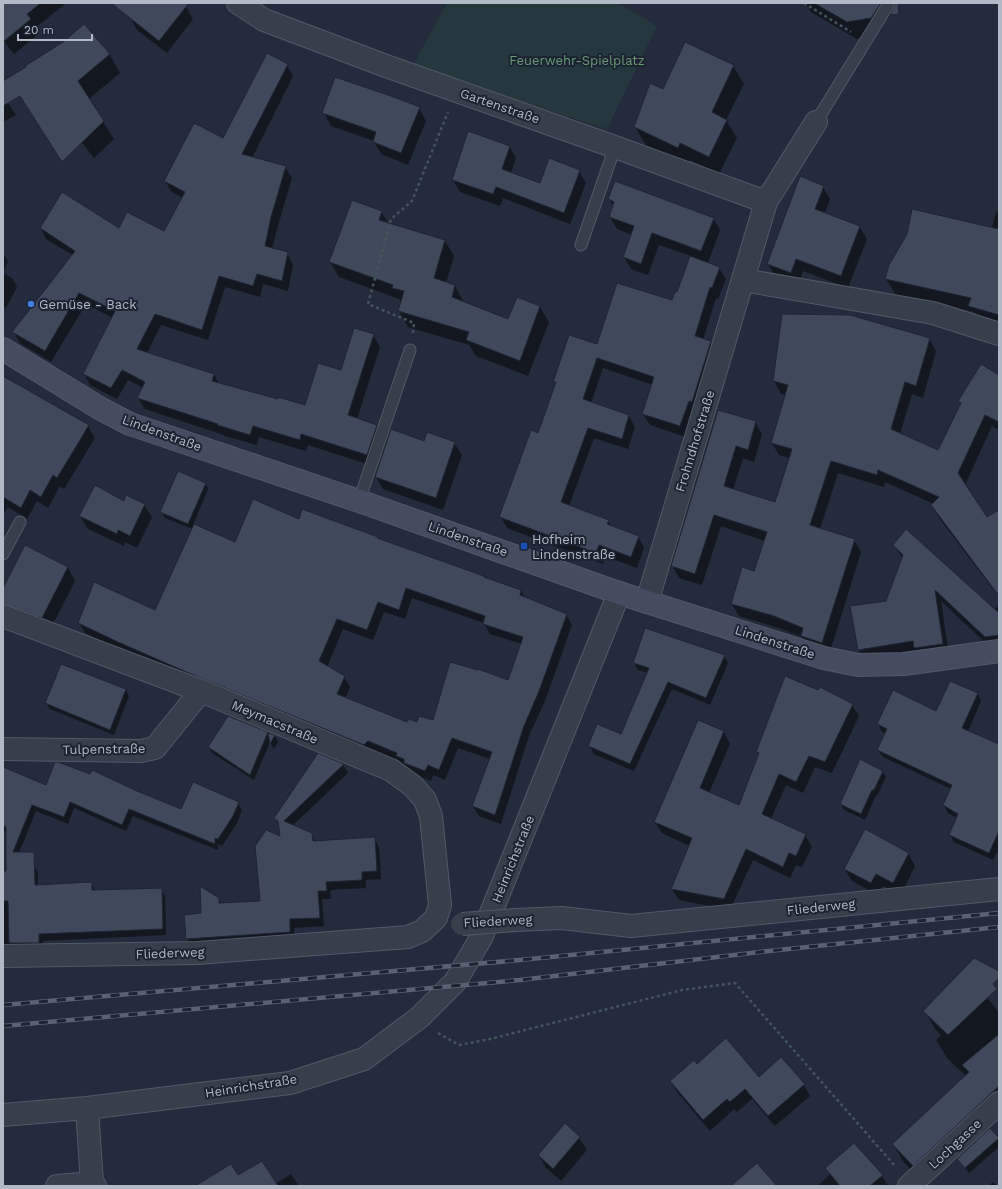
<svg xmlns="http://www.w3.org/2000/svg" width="1002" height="1189" viewBox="0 0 1002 1189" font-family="'Work Sans',sans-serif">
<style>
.green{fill:#25383d}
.shadow{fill:#0007;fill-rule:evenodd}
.building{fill:#3f495b;stroke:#1e2533;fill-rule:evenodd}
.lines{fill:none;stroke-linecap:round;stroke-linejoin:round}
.service-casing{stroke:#525967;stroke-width:13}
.minor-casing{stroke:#525967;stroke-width:24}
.secondary-casing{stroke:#525967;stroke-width:24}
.path{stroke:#43555a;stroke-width:2.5;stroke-dasharray:3 3;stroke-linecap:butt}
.service{stroke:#373e4c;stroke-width:11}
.minor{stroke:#373e4c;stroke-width:22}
.secondary{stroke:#454c5f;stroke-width:22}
.rail-casing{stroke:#596173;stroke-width:4.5}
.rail{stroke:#1c2331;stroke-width:3;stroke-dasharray:9;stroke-linecap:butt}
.minor-bridge-casing{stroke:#525967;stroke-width:24;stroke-linecap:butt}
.minor-bridge{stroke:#373e4c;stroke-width:22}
.shop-dot{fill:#3f7fe0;stroke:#1c2331;stroke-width:1.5}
.transit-dot{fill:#1a4fb4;stroke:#1c2331;stroke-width:1.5}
.labels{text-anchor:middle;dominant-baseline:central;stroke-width:4;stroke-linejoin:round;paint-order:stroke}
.park-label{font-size:13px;fill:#699878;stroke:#1c2331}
.street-label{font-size:13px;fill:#b2b9c7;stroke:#1c2331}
.poi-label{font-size:13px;fill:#b2b9c7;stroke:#1c2331;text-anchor:start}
</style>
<rect width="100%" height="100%" fill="#232b3c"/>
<path class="green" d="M447 3H618L657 26 607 129 412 67Z"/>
<path class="shadow" d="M3 3H62L64 5 35 28 38 34 14 54 3 40Z
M141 3H181L186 7 193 19 167 53 137 30 130 17Z
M806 3H892L872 36 857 39 811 12Z
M84 25 110 55 120 73 89 99 114 139 94 158 37 84 64 42Z
M287 65 293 76 252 158 285 167 292 178 277 229 272 249 287 253 293 265 288 291 263 284 260 297 225 287 208 340 161 325 147 353 214 375 219 384 278 401 305 406 342 371 373 335 380 347 357 419 377 426 383 437 373 466 308 445 306 451 259 437 257 445 225 436 224 435 145 409 138 398 143 388 128 380 117 399 90 385 84 374 113 318 86 304 51 362 20 343 14 332 73 255 47 240 41 229H120L165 233 183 198 172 192 165 181 224 140Z
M733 66 744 84 726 120 737 138 719 174 690 160 688 165 646 145 635 127 664 90Z
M3 96 16 115 3 122Z
M419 108 426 121 408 165 381 154 374 141 331 126 324 113Z
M509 146 516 158 511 173 541 184 579 171 586 183 570 224 503 198 500 206 460 192 453 180Z
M823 187 830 199 825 213 859 226 867 239 848 288 803 271 798 285 775 276 768 264Z
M609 199 713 218 720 230 708 263 719 268 726 279 718 299 716 298 703 340 710 342 717 353 686 437 650 425 643 414 653 385 603 368 591 403 629 416 635 427 628 449 594 438 569 506 608 520 611 526 638 536 644 548 637 568 605 556 603 564 507 528 501 517 538 434 556 384 554 382 597 346 673 302 677 293 691 256 659 245 648 275 631 269 624 257 632 235 617 229 610 217 614 207Z
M381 212 389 224 445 241 454 256 446 283 455 286 463 301V303L509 320 540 307 549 322 528 376 476 356 469 345 408 327 399 311 402 303 399 299 339 277 330 262Z
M996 212 999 213V327L979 322 974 312 896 295 886 279 992 228Z
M3 253 8 262 3 272Z
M3 273 12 278 17 287 6 308 3 307Z
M783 315 929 338 936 351 923 398 912 394 900 434 939 451 961 405 959 401 999 376V430L992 426 965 485 987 519 999 511V597L939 518 932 505 934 504 885 482 884 487 838 473 820 529 854 540 861 552 829 655 809 648 802 637 782 629 739 616 732 604 755 572 765 541 721 526 702 585 679 578 672 565 719 411 755 422 762 434 754 462 743 458 733 490 776 504 790 458 779 455 772 443 786 395 781 394 774 381Z
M3 388 88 426 95 438 64 489 60 486 48 508 37 501 27 519 8 507 3 515Z
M454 443 462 455 443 510 383 489 376 477Z
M205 483 208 489 193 525 236 543 299 520 377 538 521 590 525 598 566 615 572 625 545 701 529 736 501 824 479 816 473 806 490 759 458 748 445 780 433 775 431 781 411 773 408 768 403 766 400 761 124 652 85 633 79 623 155 612 193 529 165 518 162 512ZM412 598 484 623 490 634 522 644 508 681 434 722 408 723 345 699 350 687 344 677 327 667 343 629 373 640 384 612 405 619Z
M124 502 144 505 152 517 137 548 125 542 124 546 88 529 80 516Z
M894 545 994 610 999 605V648L992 649 941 601 949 655 866 662 859 650 886 602 903 559Z
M26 546 68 568 75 581 50 630 3 614V590Z
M724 656 728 663 710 705 672 689 634 771 594 754 590 746 622 735 648 673 638 670 634 663Z
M126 690 129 696 114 735 50 709 46 703Z
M977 693 981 701 968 731 999 745V853L997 852 993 860 954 842 950 835 957 818 948 813 944 805 951 789 883 757 878 750 886 733 882 732 878 724 937 713Z
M852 705 859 716 832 773 815 767 803 793 786 785 771 819 805 835 812 847 802 867 796 865 790 878 753 860 730 910 679 900 672 889 690 846 662 833 655 822 699 721 724 732 730 744 709 793 740 807 759 756 757 752Z
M228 717 267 733 270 738V734L275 736 278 742 274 749 270 742 254 780 212 753 209 747Z
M319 755 343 765 348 773 292 826 311 834 316 842 374 838 379 847 381 879 366 880V888L330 890 331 899H322L324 926 294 928 295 940 192 947 187 938 202 914 218 899 221 904 261 902 281 838 279 825 276 818Z
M882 771 886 777 877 796 876 795 865 820 844 810 841 804Z
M3 774 47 786 136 792 182 810 238 803 242 810 237 823 222 846 218 844V850L133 816 126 831 74 808 68 824 36 811 14 865H34L38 872V886L91 883 95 891 161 889 165 896 166 935 43 941V950L3 951V871H7V832L3 831Z
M908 853 915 866 901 895 883 886 878 895 852 881 845 869Z
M964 970 999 1012V1089L996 1091 999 1095 923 1183 903 1161 893 1144 966 1076 947 1058 936 1040 941 1035 935 1029 925 1011Z
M697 1065 759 1078 804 1085 810 1096 775 1126 752 1099 737 1112 734 1109 710 1131 677 1092 671 1081Z
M565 1125 579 1138 587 1150 561 1181 546 1168 539 1155Z
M990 1129 999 1140V1147L969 1173 958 1159Z
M854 1144 882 1176 888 1186H817L830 1175 826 1169Z
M291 1174 299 1186H210L238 1177 275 1184Z
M993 1182 997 1186H988Z"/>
<path class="building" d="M3 3H41L27 14 31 19 3 42Z
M111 3H189L159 41Z
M814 3H881L871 18 847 22Z
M896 3H898L899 14 890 15Z
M84 24 110 54 78 81 104 121 62 162 20 96 3 106V81L26 67 25 66 63 42Z
M685 42 734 65 712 112 727 120 709 157 680 143 678 148 634 127 650 83 663 89Z
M267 53 288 64 242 154 286 166 271 217 265 246 288 252 282 281 257 274 253 286 219 276 202 330 155 314 137 349 214 374 212 381 278 399V397L305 405 318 363 341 370 354 328 374 334 348 415 377 425 367 455 301 434 300 440 253 426 250 435 217 425 218 424 137 398 145 382 122 370 111 388 83 374 115 311 79 293 45 351 12 332 75 251 40 228 62 192 119 228 127 212 164 231 185 192 164 181 194 123 223 138Z
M335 77 391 96 420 107 401 153 373 142 376 132 322 113Z
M468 131 510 146 502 169 540 183 549 158 580 170 564 213 496 187 493 194 452 180Z
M800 176 824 186 815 209 860 226 841 276 796 259 791 273 767 264Z
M615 181 714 218 701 251 652 233 641 264 623 257 634 226 609 217 614 202 608 199Z
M352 200 382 211 379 220 445 240 434 278 455 285 452 297 508 319 517 297 540 306 520 361 466 340 469 332 398 311 404 291 392 288 393 285 329 262Z
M912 209 999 229V315L968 306 971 298 885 279 889 265 907 234Z
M690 256 720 267 712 288 710 287 695 336 711 341 692 402 689 401 680 426 642 414 654 377 597 358 583 399 629 415 622 439 588 428 561 502 609 520 607 524 639 536 631 557 599 545 596 553 499 517 531 430 538 433 556 382H553L569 335 597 344 617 283 672 300 675 292H677Z
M782 314 850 315 930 338 916 386 905 382 891 429 938 450 961 403 958 401 981 364 999 375V422L985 415 958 473 987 517 999 510V596L931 505 939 497 878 470 877 475 831 461 810 525 855 539 822 643 801 636 803 628 774 616 731 604 742 567 754 571 767 532 714 515 695 574 671 566 718 410 756 421 748 450 736 446 724 486 775 502 792 449 771 443 788 385 773 381Z
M3 376 89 425 57 478 53 475 41 497 30 490 21 508 3 497Z
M391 429 424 441 427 432 455 442 436 498 375 477Z
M178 471 206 483 188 524 160 512Z
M95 485 124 501 126 495 145 504 130 536 118 530 117 534 79 516Z
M253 499 299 519 302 509 378 537 377 538 484 576V577L521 590 520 595 567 614 539 691 524 726 495 815 472 806 492 752 452 738 439 770 428 765 425 771 404 763V759L396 756 397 753 368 741 364 745 198 677 118 642 78 623 94 582 155 610 194 524 235 542ZM406 588 485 616 483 624 523 637 508 680 478 669V670L450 662 433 720 419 716 417 722 409 719 407 722 337 694 345 676 319 661 337 619 367 630 378 602 399 610Z
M906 529 999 613V635L985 637 935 590 943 644 914 648 913 641 858 650 850 606 886 601 903 555 893 545Z
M25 545 68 567 42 618 3 604V588Z
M645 628 725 655 706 698 668 682 630 764 588 746 597 724 621 734 649 668 633 663Z
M61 664 126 689 110 730 45 703Z
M785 676 818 690 820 687 853 704 825 762 809 756 796 782 779 774 762 814 806 834 796 856 789 853 783 867 746 849 724 899 671 889 692 838 654 822 698 720 724 731 700 788 739 805 759 753 756 752Z
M950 681 978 693 962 728 999 744V831L989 853 949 835 958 814 943 805 952 785 877 750 887 729 877 724 893 690 936 711Z
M228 716 268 732 250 775 208 747Z
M268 733 275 735 270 744Z
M318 753 344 764 284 821 312 833 313 841 375 837 377 871 362 872V880L326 882 327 891H318L320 918 290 919V932L186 939 184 915 201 913 200 886 219 898V903L260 901 255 846 266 830 280 836 278 821 274 818Z
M860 759 883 771 874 790H872L861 814 840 804Z
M55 762H58L90 774 92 770 137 791 181 809 193 782 239 802 233 816 218 839 215 838V844L129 809 122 825 70 802 64 817 32 805 13 852H34L35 885 92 882V890L162 888 163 929 39 934V943H9L8 901H3V871H6V827L3 826V767L46 785Z
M865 829 909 853 893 883 876 874 871 883 844 869Z
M974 958 999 971V978L993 984 997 989 948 1035 923 1011Z
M999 1034V1086L913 1166 892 1144 969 1072 962 1065Z
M726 1038 759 1077 781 1057 805 1084 768 1116 745 1089 730 1102 727 1099 703 1120 670 1081 694 1060 697 1064Z
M565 1123 580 1137 553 1169 538 1155Z
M990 1128 999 1138 965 1168 957 1159Z
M854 1143 883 1175 870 1186H840L825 1168Z
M262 1161 278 1186H195L231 1164 238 1175Z
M757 1163 777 1186H731Z"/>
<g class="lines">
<g class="service-casing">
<path id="service" d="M816 122 889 3
M581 245 615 147
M359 501 410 350
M3 554 20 522"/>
</g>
<g class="minor-casing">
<path id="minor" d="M238 3 264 20 386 66 615 147 766 202
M743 280 933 313 999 334
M647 602 766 202 816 122
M3 616 201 691 391 770 413 786 425 800 431 816 440 905 436 918 422 931 408 937 198 953 3 956
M3 749 141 751 155 748 201 691
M516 920 562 918 631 926 999 889
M87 1108 92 1183
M3 1115 87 1108 290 1083 364 1059 420 1017 455 982 481 938 619 593
M57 1186 92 1183 95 1186
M909 1186 999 1103"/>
</g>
<g class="secondary-casing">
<path id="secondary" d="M3 349 101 409 130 424 359 501 619 593 824 658 858 665 904 664 999 651"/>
</g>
<path class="path" d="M804 3 851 32
M413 333 414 323 368 304 391 219 412 201 448 112
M438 1033 459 1045 490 1039 682 990 735 983 895 1166"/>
<use href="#service" class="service"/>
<use href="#minor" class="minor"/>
<use href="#secondary" class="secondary"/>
<g class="rail-casing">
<path id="rail" d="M3 1005 520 960 999 913
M3 1026 520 980 769 951 999 927"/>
</g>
<use href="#rail" class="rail"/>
<g class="minor-bridge-casing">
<path id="minor-bridge" d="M462 924 516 920"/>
</g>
<use href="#minor-bridge" class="minor-bridge"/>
</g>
<circle class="shop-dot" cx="31" cy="304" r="4"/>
<rect class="transit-dot" x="520" y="542" width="8" height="8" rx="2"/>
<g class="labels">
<g class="park-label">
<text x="577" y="60">Feuerwehr-Spielplatz</text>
</g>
<g class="street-label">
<text transform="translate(500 106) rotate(19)">Gartenstraße</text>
<text transform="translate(162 433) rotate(20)">Lindenstraße</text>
<text transform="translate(695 441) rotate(-73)">Frohndhofstraße</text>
<text transform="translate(468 539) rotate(19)">Lindenstraße</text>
<text transform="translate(775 642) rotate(18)">Lindenstraße</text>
<text transform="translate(275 722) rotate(23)">Meymacstraße</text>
<text transform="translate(104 749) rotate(-1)">Tulpenstraße</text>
<text transform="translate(513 859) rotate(-68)">Heinrichstraße</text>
<text transform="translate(821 907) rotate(-6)">Fliederweg</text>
<text transform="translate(498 921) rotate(-3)">Fliederweg</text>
<text transform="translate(170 953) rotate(-2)">Fliederweg</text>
<text transform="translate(251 1086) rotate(-9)">Heinrichstraße</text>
<text transform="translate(955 1144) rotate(-43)">Lochgasse</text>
</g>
<g class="poi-label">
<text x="39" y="304">Gemüse - Back</text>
<text x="532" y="539">Hofheim<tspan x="532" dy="15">Lindenstraße</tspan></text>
</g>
</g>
<rect width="1002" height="1189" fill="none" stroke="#b2b9c7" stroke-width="8"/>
<path d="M18 34v6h74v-6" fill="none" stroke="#b2b9c7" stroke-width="2"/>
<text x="24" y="34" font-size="12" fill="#b2b9c7" stroke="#1c2331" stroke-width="3" paint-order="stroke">20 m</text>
</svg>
